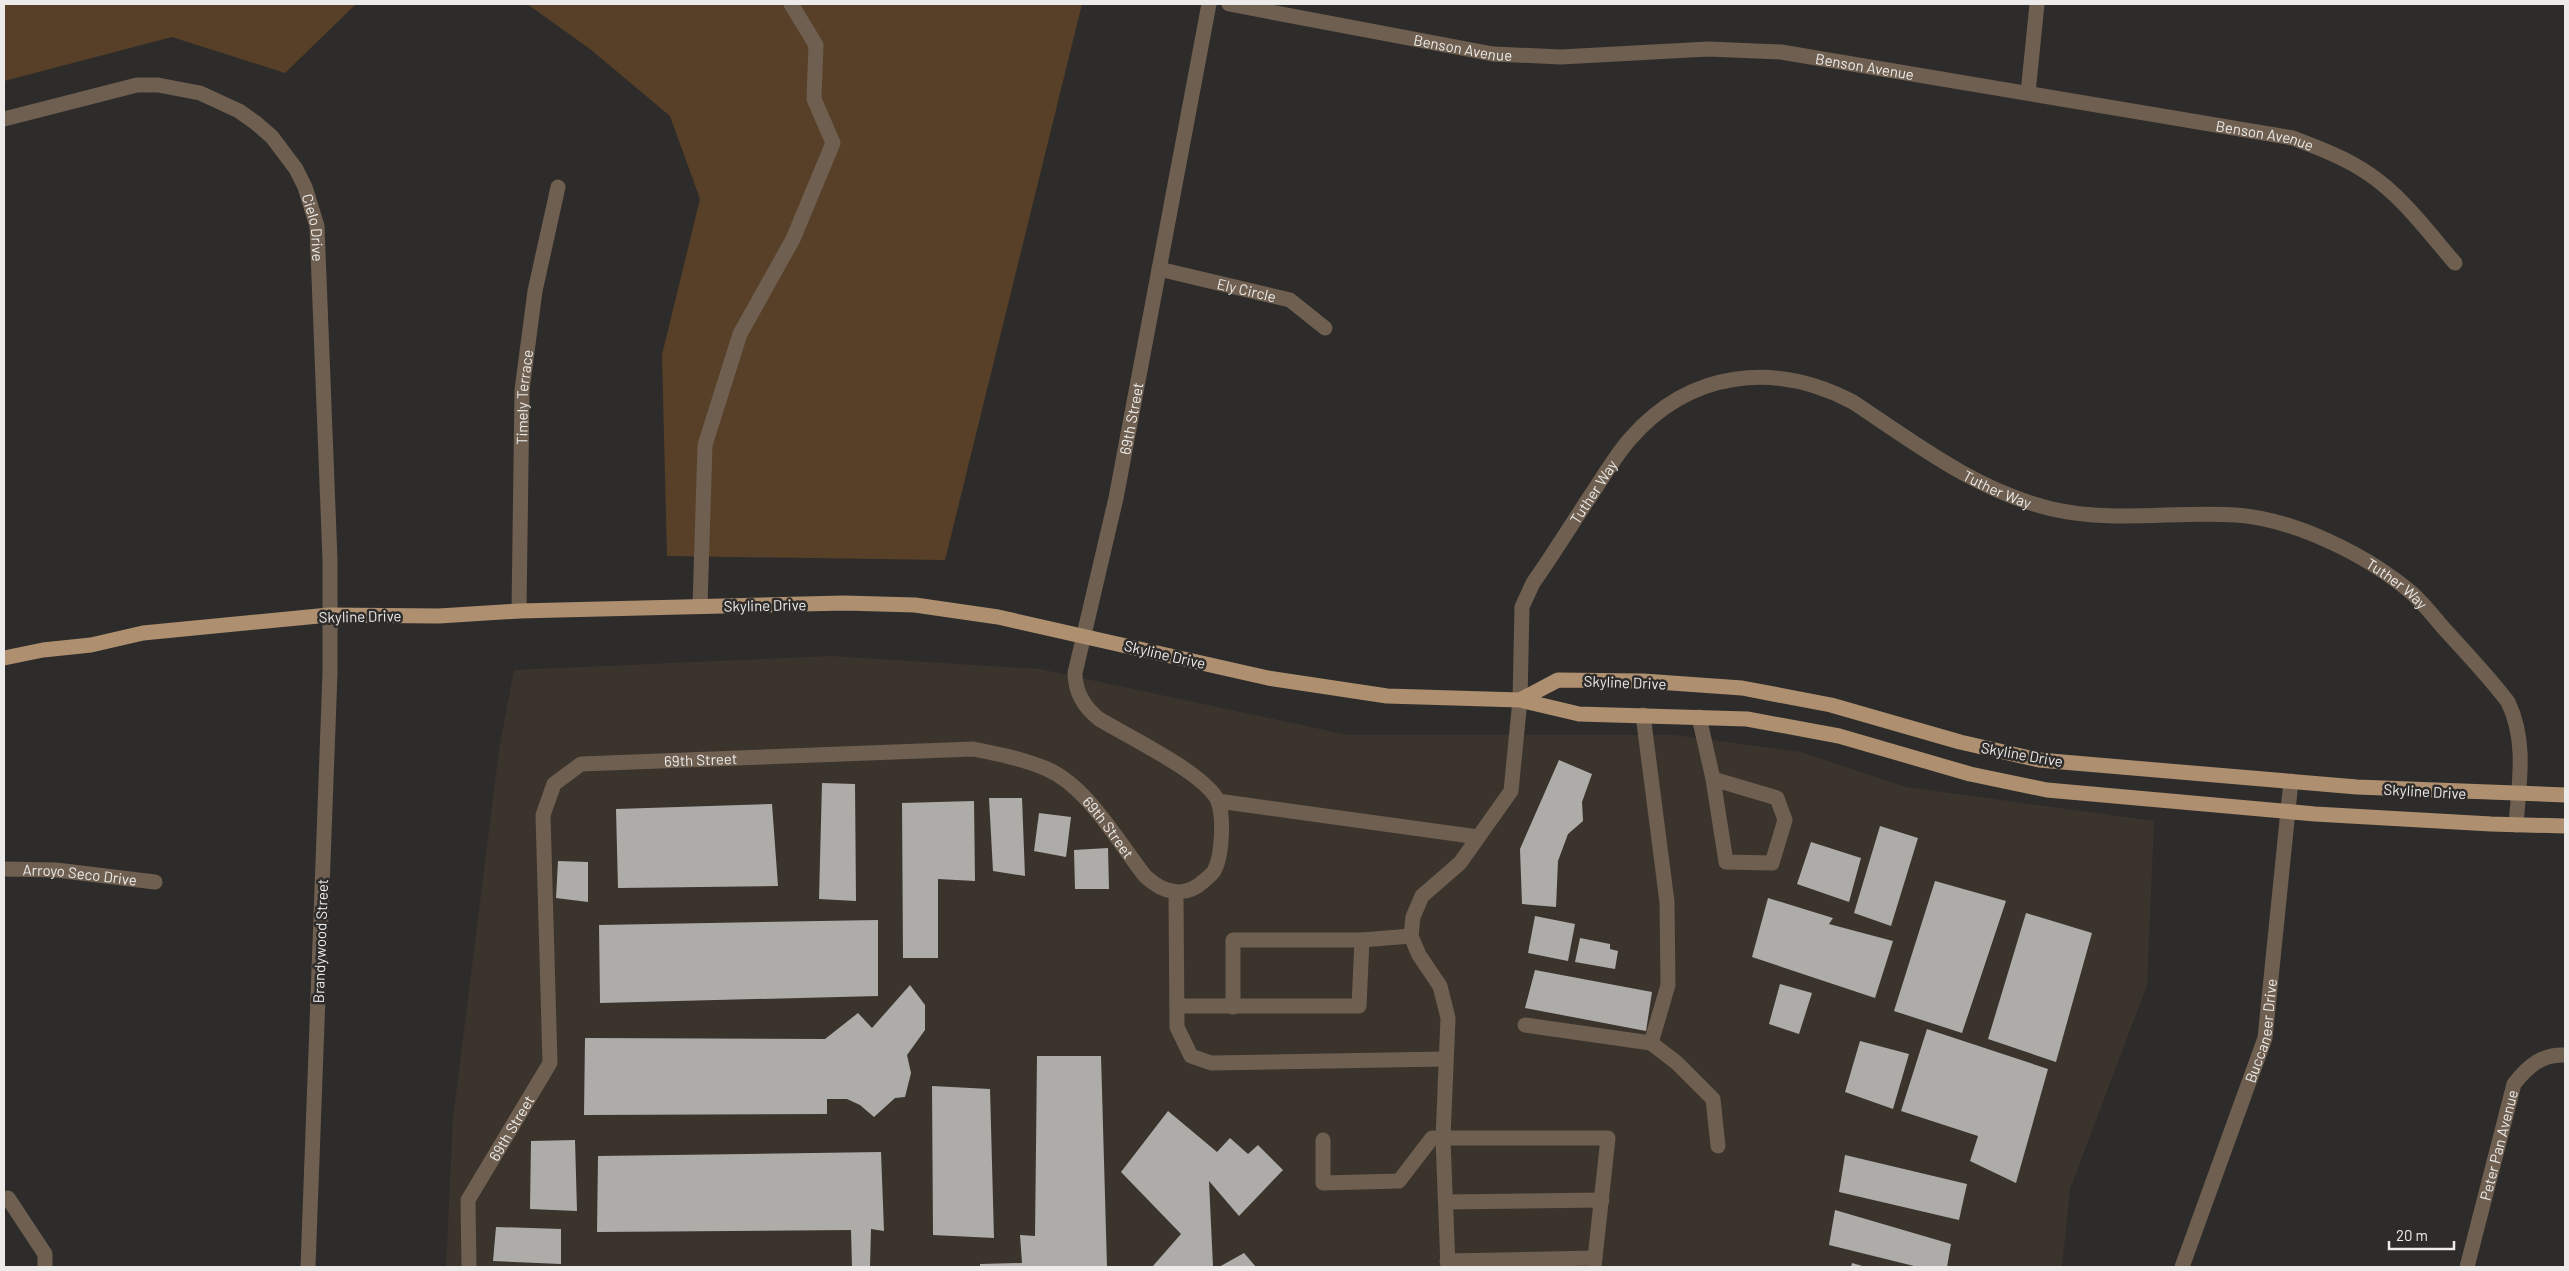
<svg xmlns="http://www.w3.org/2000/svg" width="2569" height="1271" viewBox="0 0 2569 1271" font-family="Barlow,sans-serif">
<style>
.built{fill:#3a342d}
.green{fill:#574027}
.building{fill:#aeaca9}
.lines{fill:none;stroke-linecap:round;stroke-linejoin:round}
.minor{stroke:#6e5f50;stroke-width:15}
.major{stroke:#ae9070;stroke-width:15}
.labels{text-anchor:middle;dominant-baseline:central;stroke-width:5;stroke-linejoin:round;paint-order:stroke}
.street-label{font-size:15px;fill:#ecebe9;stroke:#2e2c2a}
</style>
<rect width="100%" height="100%" fill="#2e2c2a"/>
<path class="built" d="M831 656 1040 669 1348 735H1674L1801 752 1906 787 2154 821 2147 985 2070 1189 2062 1267H446L453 1119 499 750 514 670Z"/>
<path class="green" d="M4 4H356L285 73 172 37 4 81Z
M527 4H1082L945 560 667 556 662 355 700 199 670 116 590 49Z"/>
<path class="building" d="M1559 760 1592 774 1582 802 1583 821 1568 834 1558 861 1556 907 1522 904 1520 849Z
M822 783 855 784 856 901 819 899Z
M989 798H1022L1025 876 993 871Z
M974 801 975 881 938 879V958H903L902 803Z
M772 804 778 886 618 888 616 809Z
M1039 813 1071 817 1066 857 1034 851Z
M1880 826 1918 838 1891 926 1854 913Z
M1811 842 1861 858 1849 902 1797 884Z
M1108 848 1109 889H1075L1074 850Z
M558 861 588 862V902L556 898Z
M1935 881 2006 901 1962 1033 1894 1011Z
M1768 898 1833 918 1829 924 1893 941 1875 998 1752 957Z
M2026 913 2092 933 2056 1062 1988 1039Z
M1535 916 1575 924 1568 961 1528 953Z
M878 920V996L600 1003 599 925Z
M1580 938 1610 944V949L1618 951 1615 969 1575 962Z
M1535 970 1652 992 1646 1031 1525 1008Z
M1780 984 1812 993 1799 1034 1769 1024Z
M910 985 925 1005V1030L907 1055 911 1073 905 1097 895 1098 874 1117 860 1105 847 1099H827V1114L584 1115 585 1038 825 1039 858 1013 872 1028Z
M1927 1029 2048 1069 2016 1183 1970 1161 1978 1136 1901 1111Z
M1860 1041 1909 1054 1893 1109 1845 1092Z
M1037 1056H1101L1107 1267H980V1264L1022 1263 1020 1235 1035 1236Z
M932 1086 990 1089 994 1238 933 1235Z
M1168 1111 1217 1152 1230 1138 1248 1154 1258 1145 1283 1170 1239 1216 1209 1181 1213 1267H1152L1181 1234 1121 1172Z
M575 1140 577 1211 530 1209 531 1141Z
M881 1152 884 1231 871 1229 870 1267H852L851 1230 597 1232 598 1156Z
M1845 1155 1967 1184 1959 1220 1839 1192Z
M1835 1210 1951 1244 1947 1267H1918L1829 1245Z
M496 1227 561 1229V1264L493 1261Z
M1244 1253 1256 1267H1219Z
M1852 1263 1866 1267H1851Z"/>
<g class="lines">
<g class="minor">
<path id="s1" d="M1229 4 1493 54 1561 57 1708 49 1781 52 2293 138C2319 148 2346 158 2369 174 2403 197 2428 232 2455 263"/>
<path d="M2028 93 2037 4"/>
<path id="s2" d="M4 119 137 85H158L200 93 239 111 256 123 272 137 296 169 305 187 317 226 330 560V673L308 1267"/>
<path id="s3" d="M1159 269 1290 300 1325 328"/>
<path d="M700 606 705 445 740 334 793 239 833 143 814 99 816 45 791 4"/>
<path id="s4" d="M519 611 522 390 535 291 558 187"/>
<path d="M1643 715 1667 902 1668 985 1651 1043"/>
<path d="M1699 717 1713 779 1726 862 1772 863 1785 820 1777 798 1713 779"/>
<path d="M1218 801 1478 837"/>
<path id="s5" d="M4 869 56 870 155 882"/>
<path d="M1176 894 1177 1027 1191 1056 1211 1063 1445 1059"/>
<path d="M1177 1006H1359L1362 940"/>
<path d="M1233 1007V940H1362L1411 936"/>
<path d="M1525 1025 1651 1043 1677 1063 1713 1099 1718 1146"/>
<path d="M1323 1140V1183L1399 1181 1432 1138H1608L1594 1267"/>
<path d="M8 1198 45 1254V1267"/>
<path d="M1446 1202 1602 1200"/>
<path d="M1447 1261 1595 1258"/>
<path id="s6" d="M469 1267 468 1200 550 1063 543 815 554 784 581 764 973 749C998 754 1024 759 1047 769 1088 787 1118 842 1145 876 1163 893 1185 899 1205 880 1208 877 1214 873 1215 869 1222 855 1224 817 1218 801 1206 774 1127 736 1099 719 1084 707 1075 693 1075 673L1116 498 1209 4"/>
<path id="s7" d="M1448 1267 1443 1139 1448 1018 1440 986 1419 955 1411 936 1413 917 1422 896 1460 863 1511 791 1520 700 1522 607 1533 583C1554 553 1573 522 1593 492 1605 474 1616 455 1630 439 1690 370 1775 361 1853 402 1916 444 1977 491 2052 509 2113 523 2174 511 2236 515 2295 519 2369 556 2413 594 2426 606 2437 621 2448 633 2469 656 2490 678 2508 702 2527 741 2519 783 2516 825"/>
<path id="s8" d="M2182 1267 2265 1038 2291 781"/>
<path id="s9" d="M2467 1267 2514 1084C2528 1066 2542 1054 2565 1055"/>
</g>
<path class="major" d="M4 658 43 650 91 645 143 633 329 615 439 616 519 611 844 603 915 605 998 617 1268 678 1387 696 1520 700 1579 714 1747 719 1839 736 1970 774 2047 790 2315 814 2491 824 2565 826
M1520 700 1558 680 1643 681 1742 688 1831 705 1960 742 2039 760 2357 787 2565 795"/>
</g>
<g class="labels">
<g class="street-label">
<text stroke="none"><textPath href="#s1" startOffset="238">Benson Avenue</textPath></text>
<text stroke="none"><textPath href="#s1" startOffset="642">Benson Avenue</textPath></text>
<text stroke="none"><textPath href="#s1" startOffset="1048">Benson Avenue</textPath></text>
<text stroke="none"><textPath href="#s2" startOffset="388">Cielo Drive</textPath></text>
<text stroke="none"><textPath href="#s3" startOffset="90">Ely Circle</textPath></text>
<text stroke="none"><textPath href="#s4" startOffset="214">Timely Terrace</textPath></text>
<text stroke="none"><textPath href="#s6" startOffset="1769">69th Street</textPath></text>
<text stroke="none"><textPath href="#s7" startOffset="1320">Tuther Way</textPath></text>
<text stroke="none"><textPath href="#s7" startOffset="841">Tuther Way</textPath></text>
<text stroke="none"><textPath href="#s7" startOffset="1740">Tuther Way</textPath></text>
<text transform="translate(765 605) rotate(-1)">Skyline Drive</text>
<text transform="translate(360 616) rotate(-1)">Skyline Drive</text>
<text transform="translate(1165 654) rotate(13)">Skyline Drive</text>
<text transform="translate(1625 682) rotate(2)">Skyline Drive</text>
<text transform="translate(2022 754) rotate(10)">Skyline Drive</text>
<text stroke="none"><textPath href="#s6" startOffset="661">69th Street</textPath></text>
<text transform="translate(2425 791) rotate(3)">Skyline Drive</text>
<text stroke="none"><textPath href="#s6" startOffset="1096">69th Street</textPath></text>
<text stroke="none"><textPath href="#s5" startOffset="76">Arroyo Seco Drive</textPath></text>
<text transform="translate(320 941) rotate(-88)">Brandywood Street</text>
<text stroke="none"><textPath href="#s8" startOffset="250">Buccaneer Drive</textPath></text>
<text stroke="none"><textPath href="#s6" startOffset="151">69th Street</textPath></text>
<text stroke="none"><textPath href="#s9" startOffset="126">Peter Pan Avenue</textPath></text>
</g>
</g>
<rect width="2569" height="1271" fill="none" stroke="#ecebe9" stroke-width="10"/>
<path d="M2389 1241v8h65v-8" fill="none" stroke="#ecebe9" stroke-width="2.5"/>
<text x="2396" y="1241" font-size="15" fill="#ecebe9" stroke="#2e2c2a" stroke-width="4" paint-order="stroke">20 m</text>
</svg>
